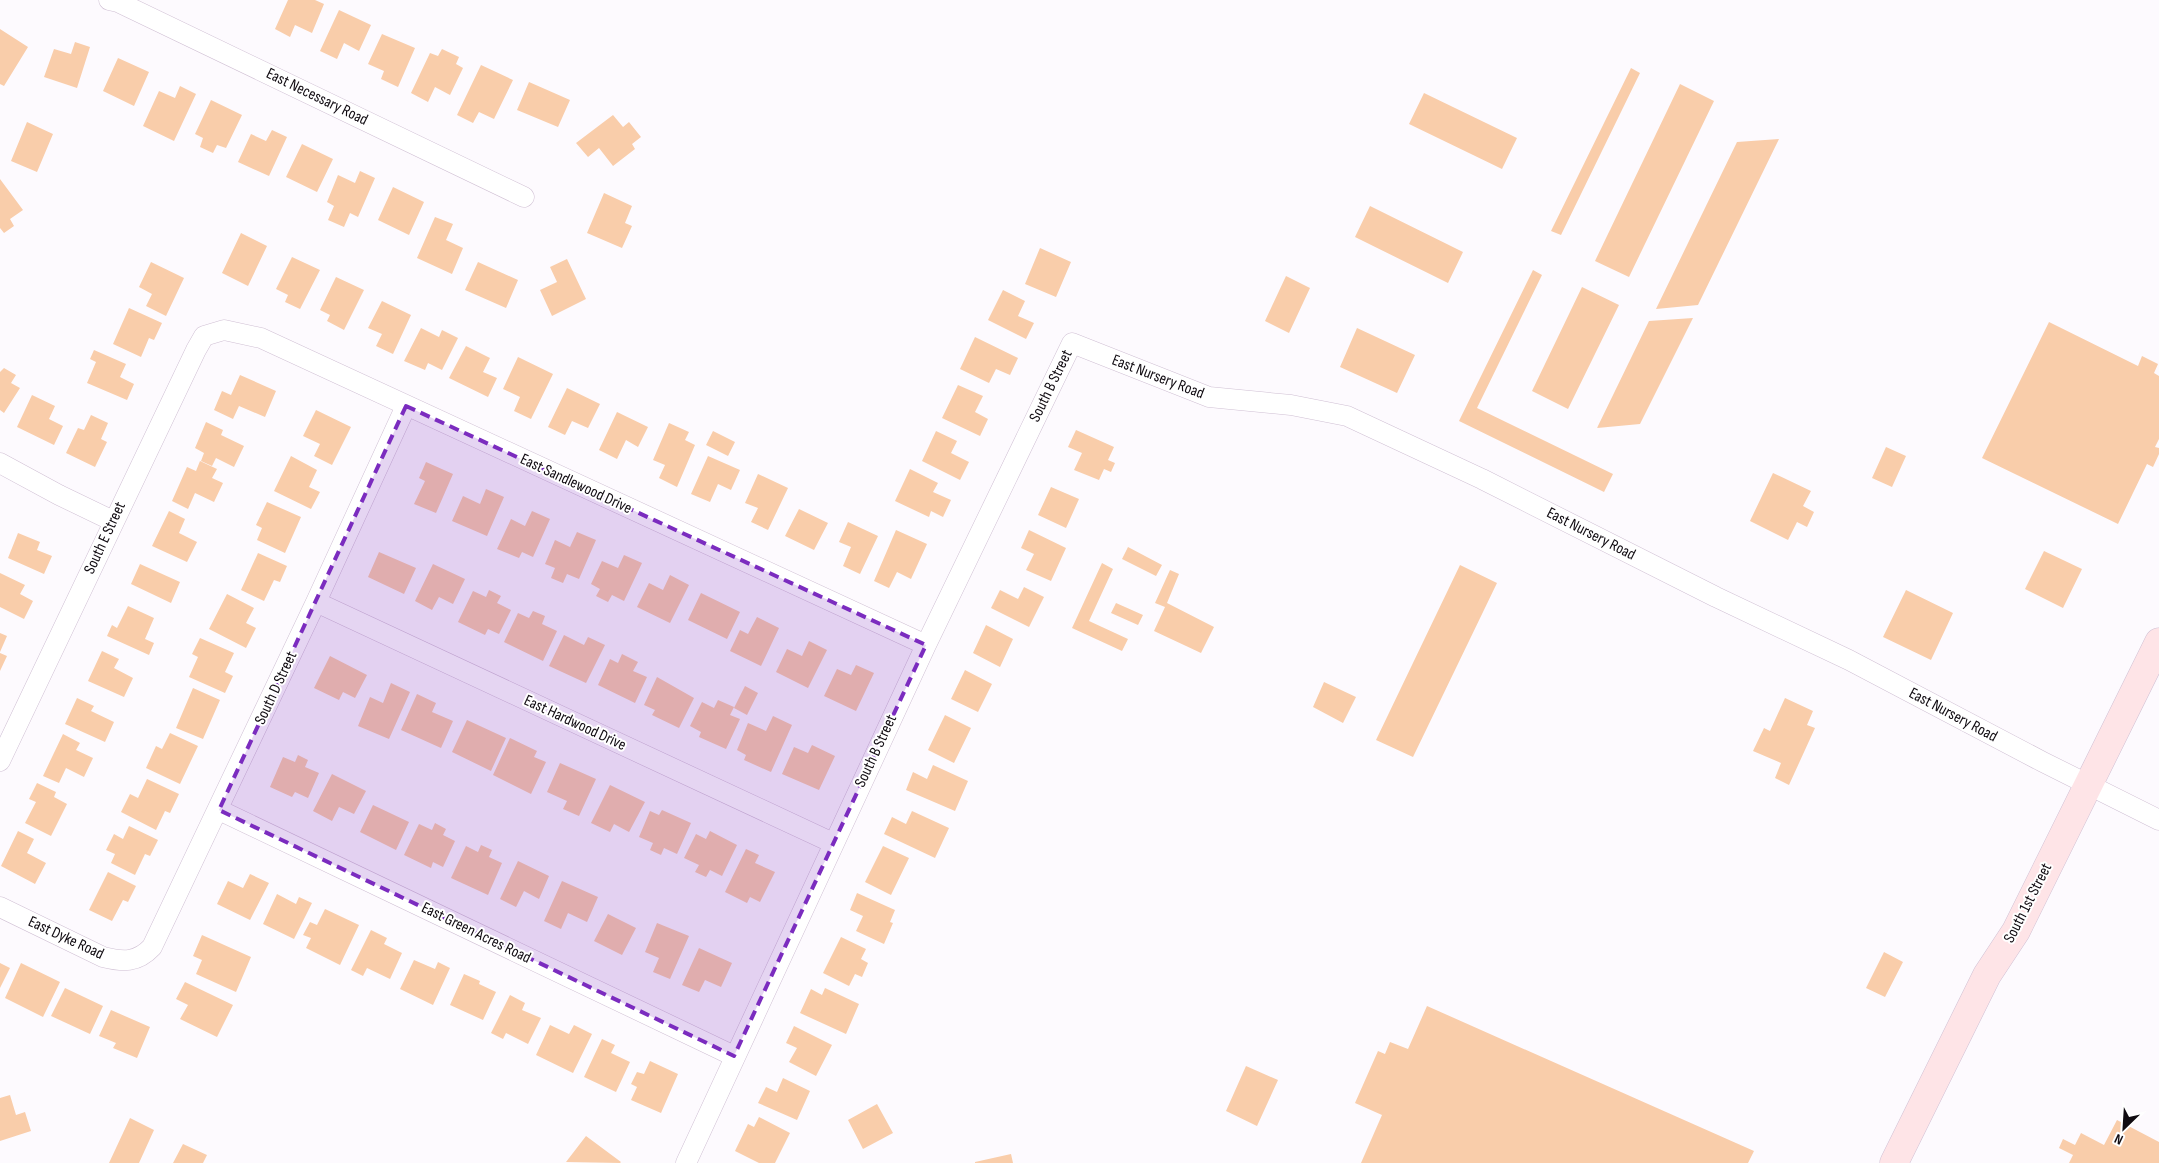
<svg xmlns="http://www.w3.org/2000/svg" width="2159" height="1163" viewBox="0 0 2159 1163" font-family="'Sofia Sans Condensed',sans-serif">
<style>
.building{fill:#f9cdaa}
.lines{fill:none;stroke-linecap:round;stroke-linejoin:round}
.street-casing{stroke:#d0c0d4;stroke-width:21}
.secondary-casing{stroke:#d0c0d4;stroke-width:29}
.street{stroke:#fff;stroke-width:20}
.secondary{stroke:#fee4e7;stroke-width:28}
.marked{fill:#7b2cbf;fill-opacity:0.2;stroke:#7b2cbf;stroke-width:4;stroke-dasharray:10 6;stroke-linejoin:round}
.labels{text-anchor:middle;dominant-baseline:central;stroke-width:4;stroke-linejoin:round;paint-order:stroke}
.street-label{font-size:16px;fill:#100b11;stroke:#fff}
</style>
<rect width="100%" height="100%" fill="#fdfafe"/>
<path class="building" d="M288 0H315L324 4 312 33 295 25 290 37 275 29Z
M339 10 371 25 359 51 344 43 337 59 320 51Z
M0 29 28 47 4 86 0 84Z
M382 34 415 48 398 87 381 79 384 71 368 64Z
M75 42 90 47 77 88 44 77 54 49 71 54Z
M442 49 459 57 456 64 463 68 450 95 435 87 428 102 411 93 430 53 438 56Z
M118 58 149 72 134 106 103 91Z
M481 65 513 80 494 119 479 112 473 123 457 115Z
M1631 68 1640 73 1561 235 1551 231Z
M529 82 570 100 558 127 517 110Z
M1680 84 1714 101 1629 277 1595 261Z
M180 86 196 94 174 141 143 126 159 91 175 98Z
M1424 93 1517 138 1502 169 1409 124Z
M211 100 242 115 226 148 217 145 213 153 200 147 203 138 195 134Z
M613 115 623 127 629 122 641 137 632 144 635 149 613 166 599 148 588 157 576 143Z
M27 122 53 134 37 172 11 161Z
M272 130 287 137 269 176 238 162 251 134 266 141Z
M1779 139 1698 305 1656 309 1737 142Z
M302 144 333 159 317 192 286 177Z
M360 171 375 178 358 217 350 213 344 227 328 220 334 206 327 202 338 175 355 183Z
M0 179 23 210 10 219 14 226 4 233 0 228Z
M393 187 424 202 409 235 378 220Z
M604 193 632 206 625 223 632 226 622 248 587 233Z
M1370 206 1463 252 1448 283 1355 237Z
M435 217 453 224 446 240 463 248 452 274 417 258Z
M241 233 267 246 248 286 222 273Z
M1040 248 1071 262 1056 297 1025 284Z
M292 257 320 270 300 309 285 302 288 295 276 289Z
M567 259 586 299 552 316 540 290 557 282 550 267Z
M151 262 184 278 166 316 146 306 152 294 139 287Z
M478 262 518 280 506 308 465 290Z
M1533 270 1542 275 1477 408 1613 474 1604 492 1459 421Z
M1286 276 1310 288 1289 333 1265 321Z
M336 277 364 290 344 330 327 321 330 315 320 310Z
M1582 287 1619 305 1568 409 1532 391Z
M1003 290 1025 301 1018 316 1034 323 1026 339 988 320Z
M382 301 411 315 393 354 376 346 382 334 368 328Z
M129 308 162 323 154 340 149 338 141 357 113 344Z
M1693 318 1640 424 1597 428 1649 321Z
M2049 322 2138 366 2142 356 2158 364 2154 373 2159 376V439L2155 447 2159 448V454L2153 467 2147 464 2118 524 1982 458Z
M421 328 439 337 442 330 458 338 442 370 428 363 425 370 404 361Z
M1357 328 1415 355 1397 393 1340 367Z
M975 337 1018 358 1010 375 996 369 989 383 960 369Z
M466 346 490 358 483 372 497 378 488 397 449 378Z
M94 350 126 364 120 377 134 384 127 400 87 383 96 362 90 359Z
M518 357 553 374 531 419 514 411 520 397 503 389Z
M4 368 16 375 11 383 20 388 4 413 0 410V372Z
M240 375 276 391 265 417 239 406 233 419 214 410 222 391 231 395Z
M958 385 983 396 975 412 988 419 980 436 942 418Z
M567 388 600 404 588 428 572 421 565 435 548 427Z
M32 395 55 406 49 419 63 426 54 445 17 427Z
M316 410 351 427 332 465 314 456 320 444 303 436Z
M617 412 648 427 638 447 626 440 617 459 599 450Z
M91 415 108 423 101 439 107 442 95 467 66 453 78 428 84 430Z
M206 422 223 430 221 435 244 446 234 467 216 458 212 466 201 461 204 453 195 448Z
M669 423 689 432 685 440 695 445 677 487 659 478 665 465 653 460Z
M1076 430 1114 447 1108 460 1115 463 1111 472 1104 469 1099 480 1074 470 1082 453 1068 447Z
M713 431 735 442 728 456 706 445Z
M936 431 957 441 951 453 969 462 960 480 922 461Z
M1886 447 1906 456 1892 487 1872 478Z
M291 456 317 470 309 487 320 492 311 509 274 491Z
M708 456 740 470 731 490 718 484 710 502 691 494Z
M200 461 217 469 212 478 223 483 214 502 195 493 188 509 172 501 187 467 196 471Z
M426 462 453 474 436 513 414 504 425 481 419 478Z
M910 469 938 483 933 492 951 500 943 517 931 511 929 517 895 501Z
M1773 473 1811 491 1803 506 1814 512 1807 527 1797 522 1788 540 1750 521Z
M758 474 788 488 768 530 751 522 758 508 745 503Z
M1051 487 1079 499 1066 528 1038 515Z
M486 489 504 497 487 536 452 521 463 496 480 504Z
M267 502 301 517 285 553 257 540 262 528 256 525Z
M799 509 828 523 814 550 785 536Z
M169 511 185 519 179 533 197 542 187 562 152 546Z
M532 511 550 519 533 557 522 552 519 558 497 549 511 519 525 526Z
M848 522 878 536 860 574 843 566 851 547 839 542Z
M896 530 927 544 911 579 897 572 889 588 874 581Z
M1029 530 1066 548 1051 581 1026 570 1034 554 1021 548Z
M577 532 596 540 579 579 567 574 563 583 551 578 555 568 545 564 555 540 570 547Z
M18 533 40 542 37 550 52 556 44 574 8 558Z
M1128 547 1162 565 1156 576 1122 559Z
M2044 551 2082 569 2063 608 2025 589Z
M379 552 416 568 404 594 368 577Z
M258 553 287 566 280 582 274 580 264 601 241 590Z
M624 555 642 563 624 601 612 595 608 602 596 596 600 589 591 584 602 561 618 568Z
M1102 563 1113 569 1089 621 1128 639 1122 651 1072 628Z
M140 564 180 582 171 603 131 584Z
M433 564 465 579 453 604 439 597 432 610 415 601Z
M1460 565 1497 583 1413 757 1376 740Z
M1170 570 1179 574 1167 603 1214 627 1201 653 1154 631 1165 607 1155 603Z
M0 573 25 585 20 594 33 601 24 619 0 607Z
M670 575 689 585 670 623 637 607 649 583 663 590Z
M1024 587 1044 597 1029 627 991 608 1000 590 1018 599Z
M489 590 501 596 497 603 511 610 499 634 488 629 485 635 458 622 473 591 486 597Z
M1906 590 1953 613 1931 660 1883 637Z
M701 593 740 612 727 639 688 620Z
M227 594 254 608 246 623 256 628 246 648 209 629Z
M1116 603 1143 615 1138 625 1111 613Z
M128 606 154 618 145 639 154 643 149 655 107 636 112 625 117 628Z
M533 611 545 616 542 624 557 631 543 661 504 642 518 613 529 618Z
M757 617 779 628 761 666 730 651 740 630 748 634Z
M986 625 1013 639 1000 667 973 653Z
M0 633 7 636 0 652Z
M564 635 584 645 588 637 605 645 586 683 549 666Z
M200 638 234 653 225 672 233 676 225 693 189 677 198 657 192 654Z
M809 641 827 650 808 688 776 672 787 649 802 656Z
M102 651 119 659 114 668 133 678 124 697 88 681Z
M0 653 7 656 0 671Z
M622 654 638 662 633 671 647 677 635 703 598 685 610 659 618 663Z
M330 656 367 675 355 698 343 692 339 700 314 688Z
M856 665 874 673 856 711 824 696 837 669 851 675Z
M965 670 992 684 978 712 951 699Z
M657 677 694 698 679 728 652 715 655 710 644 705Z
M1324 682 1356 697 1343 723 1313 707Z
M391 683 410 692 389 739 358 726 370 697 383 703Z
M745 686 758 693 747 715 734 708Z
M193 688 220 700 203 739 176 728Z
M417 694 436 703 432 712 453 721 441 748 401 730Z
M77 698 94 706 91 711 114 722 105 742 65 724Z
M1785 698 1813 711 1807 725 1815 728 1789 785 1775 778 1781 763 1753 751 1764 728 1770 731Z
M718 700 734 707 730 715 740 719 726 749 699 737 701 732 690 726 702 702 714 708Z
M945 715 971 728 954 763 928 750Z
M773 716 792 725 771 772 744 760 746 755 737 750 748 723 766 731Z
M467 720 506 738 491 771 452 752Z
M170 733 198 746 180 784 146 768 156 746 162 749Z
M63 734 80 743 76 750 93 758 84 777 66 768 59 783 43 776Z
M510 738 537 751 534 757 546 762 531 794 493 775Z
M812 745 835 756 819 790 782 774 794 747 808 753Z
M298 755 308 760 305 767 319 773 308 798 295 792 292 797 270 787 283 757 295 762Z
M560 763 596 779 579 816 563 809 567 801 547 792Z
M933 765 968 781 955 811 906 790 913 772 927 779Z
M332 774 366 791 354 814 339 807 332 821 313 811Z
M147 779 179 794 170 813 165 811 156 830 121 812 130 794 138 798Z
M37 783 56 792 54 797 67 804 51 836 25 823 36 802 29 799Z
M610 785 645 802 629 832 614 824 610 832 591 823Z
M373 805 409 822 396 850 360 832Z
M662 810 691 823 677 854 664 848 661 855 650 850 653 843 639 837 650 811 659 815Z
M912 811 949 828 935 858 884 834 892 817 906 824Z
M435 823 446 829 443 835 455 841 443 867 433 862 431 868 404 855 419 824 432 830Z
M129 826 158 840 150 856 145 854 135 875 111 863 115 854 106 850 114 834 123 839Z
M18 831 34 839 27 853 46 863 35 884 1 866Z
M710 831 737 845 722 876 710 870 706 877 695 872 699 865 684 858 696 834 706 839Z
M481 845 492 850 489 857 502 863 488 895 451 878 466 846 478 852Z
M883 846 909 858 891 895 865 882Z
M746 849 759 855 755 863 775 872 760 902 750 897 747 903 725 892Z
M518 861 549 876 539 899 524 891 516 907 500 899Z
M108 872 136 886 128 902 123 900 112 921 89 910Z
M250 874 269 883 250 920 217 904 228 881 243 888Z
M562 881 598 897 587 922 568 913 561 929 544 921Z
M857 893 895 910 890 922 893 923 884 944 856 931 863 916 850 910Z
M277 894 296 904 299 897 312 903 294 939 263 924Z
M325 909 359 925 340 965 306 948 311 938 303 935 310 922 317 925Z
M608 914 636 928 622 955 594 941Z
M657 923 689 936 670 979 653 972 659 958 645 952Z
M371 930 387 938 384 944 402 953 390 979 367 968 363 976 351 970Z
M202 935 251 957 236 992 196 974 202 960 193 956Z
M841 937 866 949 861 959 868 963 862 977 855 974 849 986 823 973Z
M699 948 732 963 721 987 705 980 699 992 682 985Z
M1884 952 1903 962 1885 997 1866 988Z
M414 960 435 969 438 962 450 968 433 1005 400 989Z
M0 963 10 968 0 988Z
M21 963 60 982 43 1017 5 998Z
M464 974 480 981 479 984 496 992 483 1020 450 1005Z
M185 982 233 1005 217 1037 180 1019 188 1005 176 999Z
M65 988 103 1006 90 1034 51 1016Z
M825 988 859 1004 846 1034 800 1013 811 989 822 995Z
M510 995 525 1003 522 1010 541 1018 528 1044 506 1033 503 1039 491 1033Z
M1427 1006 1754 1151 1748 1163H1361L1382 1115 1355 1103 1378 1051 1385 1054 1390 1042 1408 1049Z
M111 1010 150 1027 137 1058 113 1048 116 1043 99 1036Z
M550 1025 569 1034 574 1025 592 1034 573 1073 536 1055Z
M794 1026 832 1045 816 1076 789 1062 797 1048 786 1043Z
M602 1039 615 1045 611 1053 630 1062 616 1092 584 1077Z
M650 1061 678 1074 661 1113 631 1100 637 1087 631 1084 637 1072 644 1074Z
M1246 1066 1278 1080 1257 1126 1226 1111Z
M783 1078 810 1091 797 1120 758 1103 766 1087 777 1092Z
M10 1095 16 1115 25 1112 31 1131 0 1141V1098Z
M877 1104 893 1133 863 1149 848 1120Z
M759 1117 790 1133 775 1163H759L735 1151 748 1124 754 1127Z
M130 1118 154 1130 139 1163H109Z
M2117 1120 2159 1142V1163H2069L2073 1155 2059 1148 2063 1139 2075 1145 2081 1133 2104 1145Z
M586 1136 621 1162 620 1163 566 1162Z
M183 1144 207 1155 203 1163H173Z
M1011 1154 1013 1163H975V1162Z"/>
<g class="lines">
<g class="street-casing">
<path id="street" d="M109 0 118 2 524 197
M0 463 59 495 113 521
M316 602 833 843
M0 761 196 350 204 336 224 330 261 338 926 645
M219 810 734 1056
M0 907 103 957C123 962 137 963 152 947L316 602 406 406
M686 1163 926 645 1072 343 1209 397 1291 405 1347 416 1482 479 1716 597 1849 660 2043 762 2159 820"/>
</g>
<g class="secondary-casing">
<path id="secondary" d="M1894 1163 1987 975 2016 931 2159 642"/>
</g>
<use href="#street" class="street"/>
<use href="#secondary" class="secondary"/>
</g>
<path class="marked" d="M406 406 926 645 734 1056 219 810Z"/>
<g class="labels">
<g class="street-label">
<text transform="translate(317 97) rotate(26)">East Necessary Road</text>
<text transform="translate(1158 377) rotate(21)">East Nursery Road</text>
<text transform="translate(1051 386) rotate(-64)">South B Street</text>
<text transform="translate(576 484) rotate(25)">East Sandlewood Drive</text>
<text transform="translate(1591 534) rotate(27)">East Nursery Road</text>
<text transform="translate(105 538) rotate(-65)">South E Street</text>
<text transform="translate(276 688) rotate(-65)">South D Street</text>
<text transform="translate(1953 715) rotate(28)">East Nursery Road</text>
<text transform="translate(575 723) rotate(25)">East Hardwood Drive</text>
<text transform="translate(876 751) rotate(-65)">South B Street</text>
<text transform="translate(2028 903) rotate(-63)">South 1st Street</text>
<text transform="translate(476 933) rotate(26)">East Green Acres Road</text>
<text transform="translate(66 938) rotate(25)">East Dyke Road</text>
</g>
</g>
<g transform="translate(2124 1128) rotate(205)" stroke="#ffffff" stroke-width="4" paint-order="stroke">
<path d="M0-4L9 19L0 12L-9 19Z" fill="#100b11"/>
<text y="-8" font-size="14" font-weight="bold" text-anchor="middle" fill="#100b11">N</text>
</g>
</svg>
